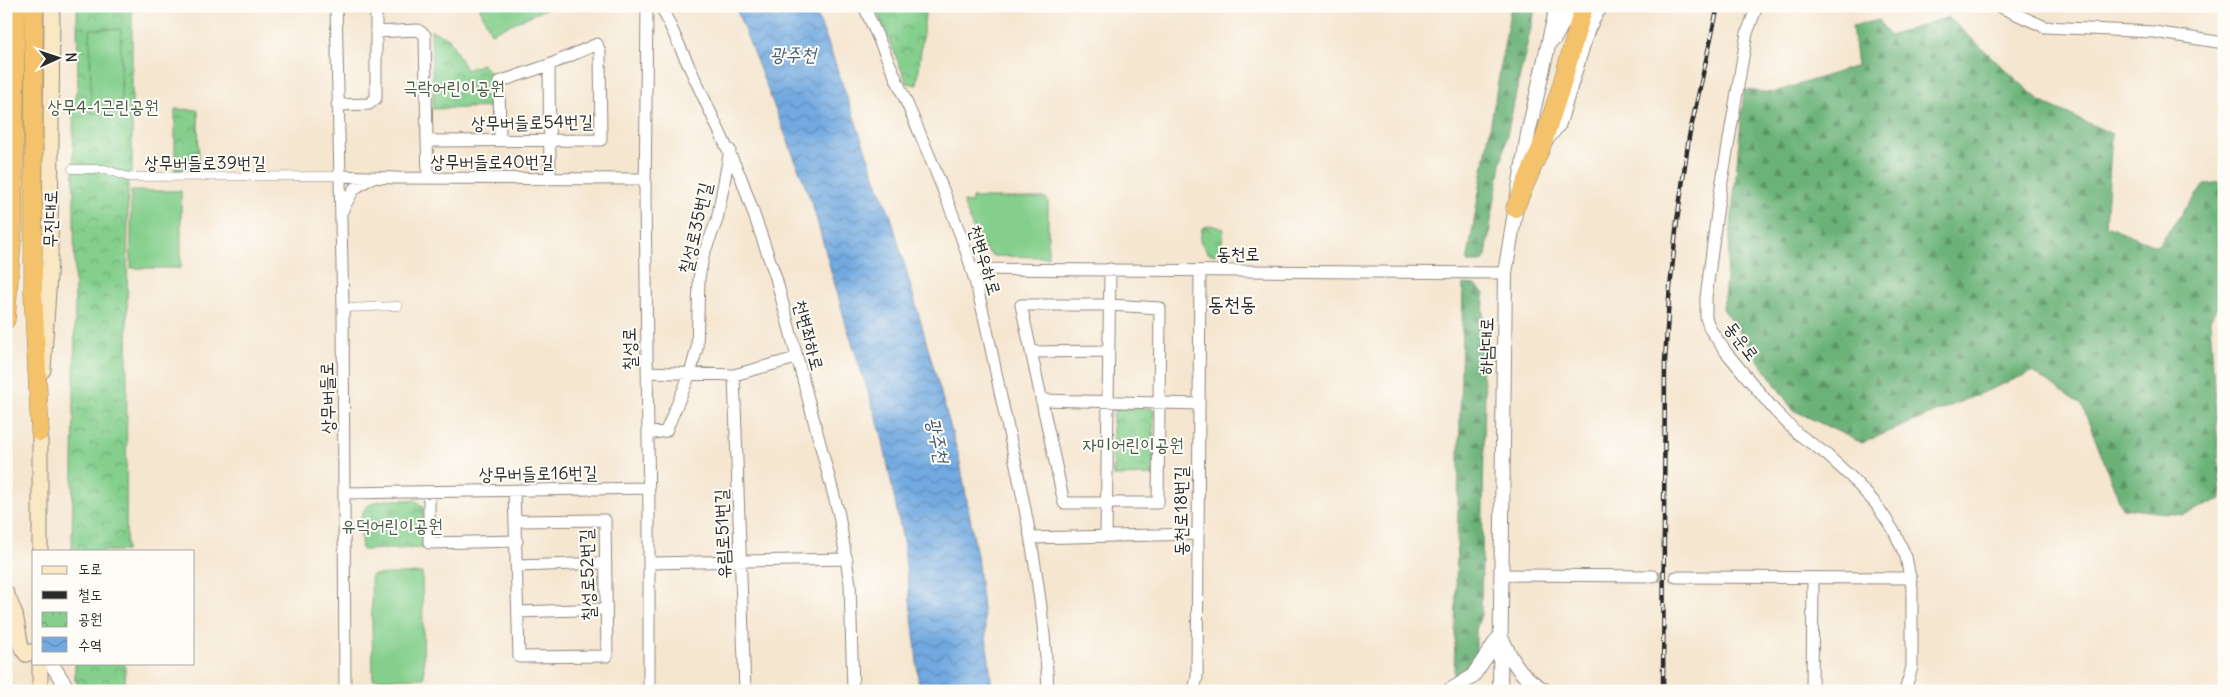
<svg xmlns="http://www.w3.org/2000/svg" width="2230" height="697" viewBox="0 0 2230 697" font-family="Delius,'Poor Story',sans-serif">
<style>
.forest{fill:url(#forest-firs);stroke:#4b6e52}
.park{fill:url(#park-crowns);stroke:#587d5c}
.garden{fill:#84cf8c;stroke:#587d5c}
.water{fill:url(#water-waves);stroke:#4e6a86}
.pier{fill:#f5e6d0}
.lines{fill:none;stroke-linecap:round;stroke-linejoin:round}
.minor-tunnel{stroke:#cdc1af;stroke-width:11;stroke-dasharray:11 5.5;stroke-linecap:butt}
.pedestrian-casing{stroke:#90887e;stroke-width:9}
.minor-casing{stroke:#90887e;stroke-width:13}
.tertiary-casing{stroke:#90887e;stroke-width:16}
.secondary-casing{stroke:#90887e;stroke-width:17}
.trunk-casing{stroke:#90887e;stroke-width:19}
.pedestrian{stroke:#fff;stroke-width:8}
.minor{stroke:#fff;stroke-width:11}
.tertiary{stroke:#fff;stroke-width:14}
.secondary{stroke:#fae7c3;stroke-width:15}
.trunk{stroke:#f3c26a;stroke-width:18}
.rail-casing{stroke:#2b2b2b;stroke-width:4.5}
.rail{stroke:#fdfcf7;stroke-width:2.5;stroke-dasharray:8;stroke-linecap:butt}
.labels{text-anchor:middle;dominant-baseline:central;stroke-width:4;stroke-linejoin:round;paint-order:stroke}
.park-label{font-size:18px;fill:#465c48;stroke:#fdfcf7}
.street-label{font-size:18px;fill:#2b2b2b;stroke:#fdfcf7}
.water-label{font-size:19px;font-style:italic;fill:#475d73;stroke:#fdfcf7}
.quarter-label{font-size:20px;fill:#2b2b2b;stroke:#fdfcf7}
</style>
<defs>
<pattern id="forest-firs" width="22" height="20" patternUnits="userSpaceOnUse" patternTransform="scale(1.25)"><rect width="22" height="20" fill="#6bb278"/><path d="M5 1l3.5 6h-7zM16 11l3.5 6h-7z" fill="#589163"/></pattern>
<pattern id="park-crowns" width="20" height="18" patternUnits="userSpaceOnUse" patternTransform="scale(1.25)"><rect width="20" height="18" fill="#84cf8c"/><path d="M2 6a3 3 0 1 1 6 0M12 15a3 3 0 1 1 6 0" fill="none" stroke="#6ca873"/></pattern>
<pattern id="water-waves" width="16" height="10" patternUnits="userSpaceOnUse" patternTransform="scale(1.25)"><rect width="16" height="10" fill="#71a9e0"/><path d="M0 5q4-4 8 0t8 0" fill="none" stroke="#5d8ab6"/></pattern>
</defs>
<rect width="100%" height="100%" fill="#fdfcf7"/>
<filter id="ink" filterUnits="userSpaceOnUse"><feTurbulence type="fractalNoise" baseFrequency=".02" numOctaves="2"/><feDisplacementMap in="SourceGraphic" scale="10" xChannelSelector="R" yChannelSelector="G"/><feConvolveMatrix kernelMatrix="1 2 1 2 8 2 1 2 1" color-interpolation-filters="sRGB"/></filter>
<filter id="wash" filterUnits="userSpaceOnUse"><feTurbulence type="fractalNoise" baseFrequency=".0096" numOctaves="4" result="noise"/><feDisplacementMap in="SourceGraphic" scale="20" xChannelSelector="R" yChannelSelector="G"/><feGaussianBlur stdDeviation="1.12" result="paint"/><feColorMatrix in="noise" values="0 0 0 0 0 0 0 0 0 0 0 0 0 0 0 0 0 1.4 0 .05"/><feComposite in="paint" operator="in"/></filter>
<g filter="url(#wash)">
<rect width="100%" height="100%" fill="#f5e6d0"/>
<path class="forest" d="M1511 6H1536C1517 89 1497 172 1486 256L1482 262H1467Z
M1948 17 2040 101 2112 134 2106 225 2157 246 2205 184 2224 182V294L2210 320 2221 499 2183 515 2122 508 2082 405 2032 372 1862 443 1793 410 1723 309 1744 90 1772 93 1857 66 1852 26 1879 20 1889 36Z
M1463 284 1475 285 1484 293 1482 371 1485 390 1481 615 1476 630V660L1464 676 1454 678Z"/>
<path class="park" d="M77 6H132V170L128 177 126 551H72L75 313 73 102 78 86Z
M875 6H926L917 85 907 83Z
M431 30 449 38 466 70 482 64 494 76 495 107 433 109Z
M175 109 198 110 199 170H175Z
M1211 225 1224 229 1221 248 1215 255 1208 253 1200 241 1202 228Z
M1117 408H1151L1154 411 1153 475 1113 476V414Z
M415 500 423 506 424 548 362 550C361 540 360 528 361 518 364 495 399 500 415 500Z
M75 663H125V691H86L75 681Z"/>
<path class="garden" d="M479 6H552L491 33Z
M90 29H121V112L91 113Z
M131 191H181V268H131Z
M972 198H1046L1048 201V257L993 256C976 244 971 222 963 202L972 203Z
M422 573 424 678 373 679 371 575Z"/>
<path class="water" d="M735 6H813L827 40 874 174 891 217 959 457 977 556 991 679V691H919L916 651 903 541 881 432 846 324 812 203Z"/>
<path class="pier" d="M916 686H993V691H916Z"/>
</g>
<g filter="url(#ink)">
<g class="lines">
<path class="minor-tunnel" d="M1653 576 1676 577"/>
<g class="pedestrian-casing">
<path id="pedestrian" d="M72 169H105L128 177 339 176
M343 308 398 306"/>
</g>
<g class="minor-casing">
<path id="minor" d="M336 6 343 308 345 691
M647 6 645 196 649 515V691
M661 6 742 180 776 278 839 515 850 584 853 691
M864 6C898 83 933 160 962 239 980 290 990 344 1001 397 1023 494 1044 591 1048 691
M1757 6 1747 33 1718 205 1706 298V318L1710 329 1726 352 1775 411 1797 433 1826 454 1851 477 1876 504 1895 533 1906 557 1912 588V667L1905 691
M1998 6 2045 27 2154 32 2224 43
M376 32 418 30 425 35 427 141 601 140 600 52 597 44 549 65 499 82 500 140
M549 65 550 179
M337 105 369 104 376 98V6
M427 141 428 178
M1547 141 1560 125 1589 30 1597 14 1604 6
M339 176 396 178 645 179
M342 211 354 189 371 178
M971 269 1505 273
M1021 305H1110L1160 308 1158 503H1064Z
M1031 352 1109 351
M647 372 734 375 796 358
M734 375 745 691
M1041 400 1199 404
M648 434 666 431 690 374 697 348 699 279 703 256 717 220 730 150
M514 491 519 657 607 656 605 520 515 521
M429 492V543L517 541
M345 493 649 488
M1106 536 1110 269
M1031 538 1197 534
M650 563 847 559
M517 566 606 563
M1501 575 1653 576
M1676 577 1911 578
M518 612 606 609
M1194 691 1197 677 1200 271
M1812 691 1813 579"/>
</g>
<g class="tertiary-casing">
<path id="tertiary" d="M1554 39 1572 6
M1503 641C1513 664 1523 679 1546 691
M51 663 69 691
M1449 691 1472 677 1500 636
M1500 691 1505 273 1528 134 1557 6"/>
</g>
<g class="secondary-casing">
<path id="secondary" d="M43 370 50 260 52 6
M40 551V420
M6 593 15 614 21 647 26 654 34 651
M40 691V663"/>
</g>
<g class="trunk-casing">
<path id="trunk" d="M34 6 33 293 40 432
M1515 208 1541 148 1560 90 1584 6
M6 320 13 229 16 6"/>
</g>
<use href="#pedestrian" class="pedestrian"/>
<use href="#minor" class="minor"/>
<use href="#tertiary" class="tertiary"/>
<use href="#secondary" class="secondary"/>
<use href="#trunk" class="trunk"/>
<g class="rail-casing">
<path id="rail" d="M1663 691 1665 361 1669 298 1677 221 1689 137 1718 6"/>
</g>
<use href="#rail" class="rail"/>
</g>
</g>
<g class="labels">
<g class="park-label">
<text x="454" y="87">극락어린이공원</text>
<text x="103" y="106">상무4-1근린공원</text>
<text x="1133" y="444">자미어린이공원</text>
<text x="392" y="525">유덕어린이공원</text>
</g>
<g class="street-label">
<text transform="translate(532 122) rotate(-1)">상무버들로54번길</text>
<text x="492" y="161">상무버들로40번길</text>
<text x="205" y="162">상무버들로39번길</text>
<text transform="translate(50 219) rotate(-89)">무진대로</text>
<text transform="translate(695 228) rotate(-77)">칠성로35번길</text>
<text x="1238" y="253">동천로</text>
<text transform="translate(985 260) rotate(73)">천변우하로</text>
<text transform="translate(809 335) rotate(75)">천변좌하로</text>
<text transform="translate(1742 341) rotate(53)">동운로</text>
<text transform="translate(1486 346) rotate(-89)">하남대로</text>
<text transform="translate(629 349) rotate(-91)">칠성로</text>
<text transform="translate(327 398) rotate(-91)">상무버들로</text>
<text transform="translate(538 473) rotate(-1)">상무버들로16번길</text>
<text transform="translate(1180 511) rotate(-90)">동천로18번길</text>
<text transform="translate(722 534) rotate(-92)">유림로51번길</text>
<text transform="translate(587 575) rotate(-92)">칠성로52번길</text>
</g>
<g class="water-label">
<text x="793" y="54">광주천</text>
<text transform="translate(938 440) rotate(78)">광주천</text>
</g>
<g class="quarter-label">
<text x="1232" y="303">동천동</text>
</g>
</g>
<rect width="2230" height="697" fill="none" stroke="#fdfcf7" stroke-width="25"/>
<rect x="32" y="550" width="162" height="115" fill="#fdfcf7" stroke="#a9a8a5"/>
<rect x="42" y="566" width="25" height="8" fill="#fae7c3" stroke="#a9a8a5"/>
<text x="78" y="574" font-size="15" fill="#2b2b2b">도로</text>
<rect x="42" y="591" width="25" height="8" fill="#2b2b2b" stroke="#a9a8a5"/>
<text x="78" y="600" font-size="15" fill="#2b2b2b">철도</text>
<rect x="42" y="612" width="25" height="15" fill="url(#park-crowns)" stroke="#a9a8a5"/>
<text x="78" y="624" font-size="15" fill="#2b2b2b">공원</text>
<rect x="42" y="637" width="25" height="15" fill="url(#water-waves)" stroke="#a9a8a5"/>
<text x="78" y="650" font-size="15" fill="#2b2b2b">수역</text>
<g transform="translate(58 58) rotate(87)" stroke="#fdfcf7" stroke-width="4" paint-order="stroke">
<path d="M0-4L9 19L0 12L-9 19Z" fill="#2b2b2b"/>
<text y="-8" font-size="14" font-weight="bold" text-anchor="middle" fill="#2b2b2b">N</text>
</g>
</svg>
